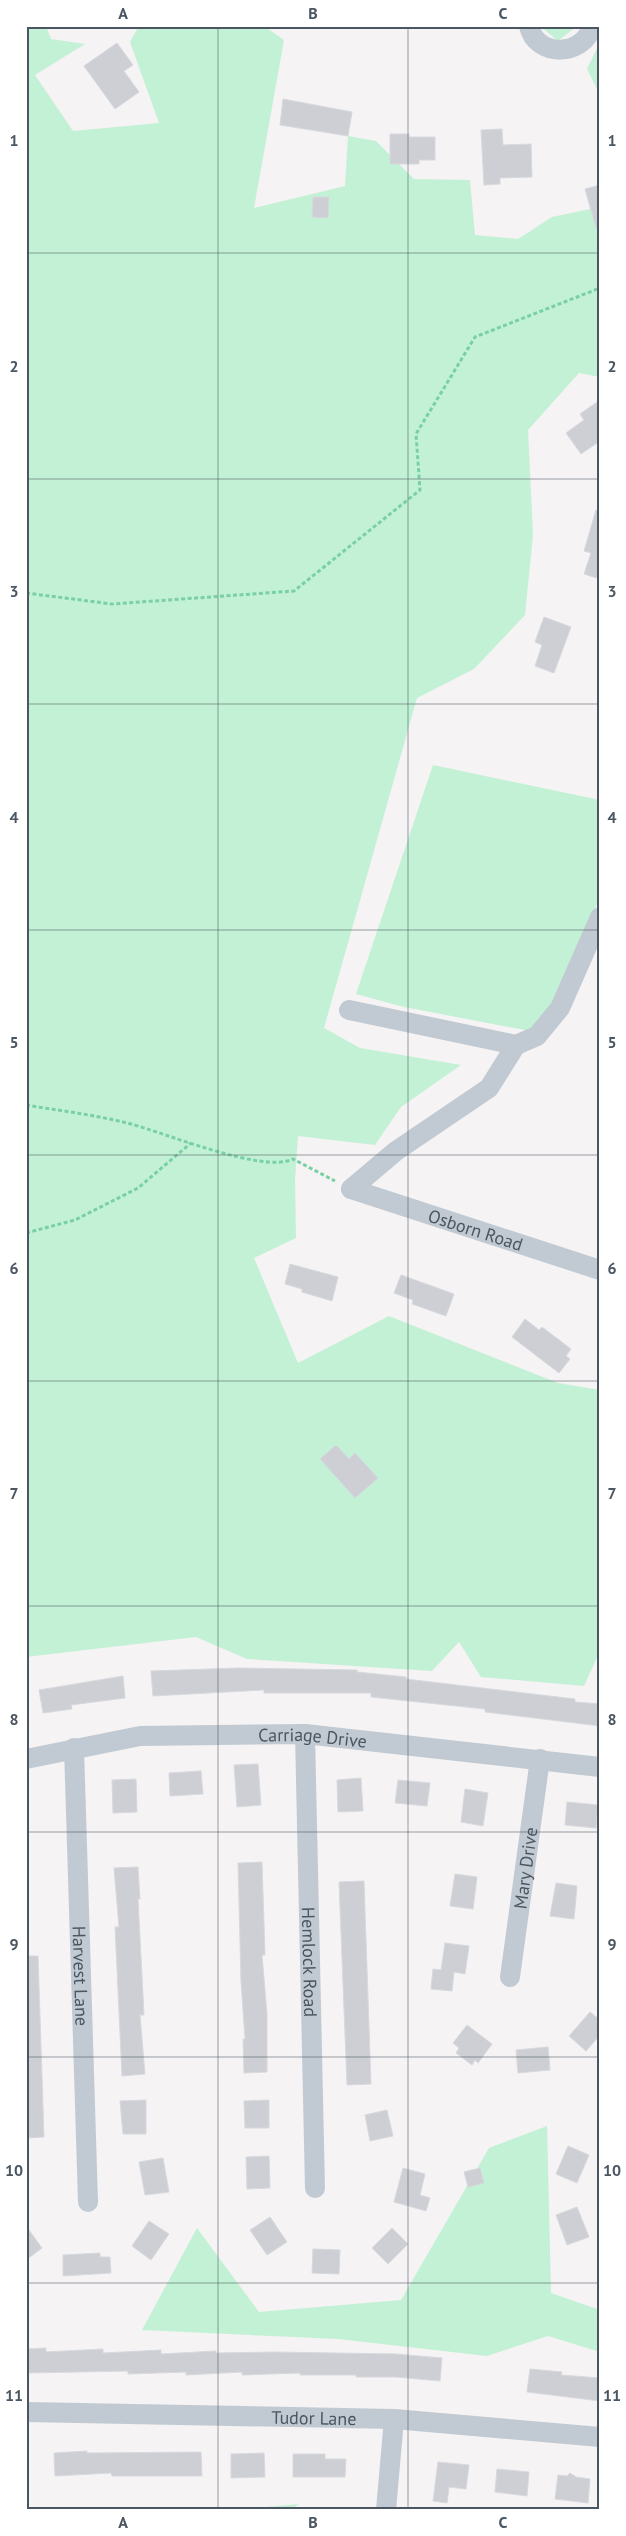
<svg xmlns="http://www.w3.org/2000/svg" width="626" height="2536" viewBox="0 0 626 2536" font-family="'PT Sans',sans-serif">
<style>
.green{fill:#c3f1d5}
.building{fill:#cdcfd5;stroke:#d7d9de}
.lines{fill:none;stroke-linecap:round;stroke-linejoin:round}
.path{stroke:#7ad0a6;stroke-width:3;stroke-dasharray:4 2.5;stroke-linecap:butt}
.minor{stroke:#c1cad2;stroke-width:20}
.grid{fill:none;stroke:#4a5661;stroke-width:1;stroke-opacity:0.55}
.labels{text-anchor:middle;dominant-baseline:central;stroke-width:4;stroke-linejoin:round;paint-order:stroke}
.street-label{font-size:18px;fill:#4a5661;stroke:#fff}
.neatline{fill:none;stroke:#4a5661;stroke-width:2}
.grid-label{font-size:16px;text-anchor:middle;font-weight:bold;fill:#4a5661}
</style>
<rect width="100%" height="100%" fill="#f5f3f3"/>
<path class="green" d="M26 26H46L51 39 85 44 35 75 73 131 159 123 130 42 139 26H264L284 40 254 208 345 186 348 136 376 141 414 179 470 180 475 235 518 239 552 217 600 207V377L579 373 528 430 533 535 525 615 474 669 417 698 324 1028 360 1048 461 1065 401 1107 375 1145 298 1136 295 1180 296 1238 254 1258 298 1363 389 1316 558 1383 600 1390V1651L584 1686 481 1677 459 1642 432 1671 247 1659 196 1637 26 1657Z
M540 26H577L558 41Z
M600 42V95L587 69Z
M433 765 600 800V897L545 1021 530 1031 404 1007 356 994Z
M547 2126 551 2293 600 2310V2352L548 2336 487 2356 338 2339 142 2330 197 2228 259 2312 401 2300 489 2148Z
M300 2503 291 2510H229L300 2504Z"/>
<path class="building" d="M117 43 133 65 124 71 139 92 115 109 84 66Z
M283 99 352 112 348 136 280 125Z
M502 129 503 145 531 144 532 177 500 178V184L484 185 481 130Z
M390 134H409V137H435V160H419V164H390Z
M600 185V227L596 228 585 189Z
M313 197H329L328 218 312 217Z
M600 400V441L581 454 566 433 584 420 580 414Z
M596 510H600V579L584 574 591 553 584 551Z
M544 617 571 627 554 673 535 666 542 645 535 642Z
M290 1264 338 1277 332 1301 302 1292V1289L285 1284Z
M401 1275 454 1294 446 1316 412 1304 413 1300 394 1293Z
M525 1319 539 1330 542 1327 571 1349 566 1356 570 1359 559 1373 512 1337Z
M336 1445 349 1459 355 1453 378 1478 355 1498 320 1459Z
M239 1668 357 1670V1672L406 1677V1679L575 1699V1702L600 1704V1726L485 1712V1709L371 1697V1693H264V1690L153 1696 151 1671Z
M123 1676 125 1698 71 1705 72 1709 43 1713 39 1690Z
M258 1764 261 1805 237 1807 234 1765Z
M201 1771 203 1794 170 1796 169 1773Z
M361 1778 363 1811 338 1812 337 1780Z
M136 1779 137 1812 113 1813 112 1780Z
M398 1780 430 1783 427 1806 395 1803Z
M465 1789 488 1793 483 1826 461 1822Z
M567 1802 598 1805 596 1828 565 1825Z
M262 1862 265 1955H262L267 2014V2072L244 2073 243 2039H245L241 1981 238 1863Z
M138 1867 140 1899H138L144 2015H140L145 2074 122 2076 115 1927H119L114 1868Z
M455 1874 477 1877 473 1909 450 1906Z
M364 1881 371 2084 347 2085 339 1882Z
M556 1883 577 1886 574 1919 550 1916Z
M445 1943 469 1946 465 1974 454 1972 452 1991 431 1989 433 1969 441 1970Z
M26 1956H38L44 2137 26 2138Z
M590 2012 600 2020V2035L586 2051 569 2036Z
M467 2025 492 2044 478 2063 475 2060 472 2065 456 2053 459 2048 453 2043Z
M548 2047 550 2070 518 2073 516 2050Z
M146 2100V2134H123L120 2101Z
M269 2100V2128H245L244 2101Z
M387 2110 393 2136 370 2141 365 2115Z
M568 2146 589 2155 577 2183 556 2174Z
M269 2156 270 2188 247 2189 246 2157Z
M163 2158 169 2192 145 2195 139 2162Z
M403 2168 425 2174 420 2195 430 2198 426 2211 394 2202Z
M480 2168 484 2183 468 2187 464 2172Z
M577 2207 589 2237 567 2245 556 2215Z
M270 2217 287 2242 267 2255 250 2230Z
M149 2221 169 2234 151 2260 132 2246Z
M26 2226 42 2248 26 2260Z
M392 2228 408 2244 388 2264 372 2248Z
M313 2249 340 2250 339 2274 312 2273Z
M100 2253V2257H110L111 2273 63 2276V2255Z
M46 2348V2352L103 2349V2353L161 2350V2354L216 2351V2353L274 2352 396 2354 442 2358 440 2381 396 2377H356V2375H300V2373L242 2375V2372L186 2375V2372L128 2374V2371L26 2373V2349Z
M530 2369 562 2372 561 2375 600 2378V2401L527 2392Z
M87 2451V2453L201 2452 202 2476H112L111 2473 55 2476 54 2453Z
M264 2453 265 2477 231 2478V2454Z
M293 2454H325V2459H346L345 2477H293Z
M438 2462 469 2465 466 2489 449 2487 447 2503 433 2501Z
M497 2469 529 2472 527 2496 495 2492Z
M570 2473 576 2477 590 2479 588 2503 555 2499 558 2475 567 2476Z"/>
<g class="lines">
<path class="path" d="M26 593 112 604 294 591 420 490 416 434 475 337 600 288
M26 1105C61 1111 97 1115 131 1124 165 1133 264 1174 293 1159L335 1181
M26 1233 75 1220 138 1188 191 1143"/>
<g class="minor">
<path d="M529 26C536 58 584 57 592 26"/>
<path d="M349 1010 516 1045 489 1088 396 1151 351 1189"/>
<path d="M516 1045 537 1036 560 1008 600 917"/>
<path id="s1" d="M351 1189 600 1270"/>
<path id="s2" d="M305 1734 315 2188"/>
<path id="s3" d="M74 1748 88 2202"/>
<path id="s4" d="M26 1759 140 1736 305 1734 600 1767"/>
<path id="s5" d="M510 1977 540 1759"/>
<path id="s6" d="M26 2412 394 2419 600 2437"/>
<path d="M386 2510 394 2419"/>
</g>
</g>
<path class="grid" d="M218 26V2510M408 26V2510M26 253H600M26 479H600M26 704H600M26 930H600M26 1155H600M26 1381H600M26 1606H600M26 1832H600M26 2057H600M26 2283H600"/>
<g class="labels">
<g class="street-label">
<text stroke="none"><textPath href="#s1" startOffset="131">Osborn Road</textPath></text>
<text stroke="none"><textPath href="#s4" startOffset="289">Carriage Drive</textPath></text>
<text stroke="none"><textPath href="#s5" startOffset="110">Mary Drive</textPath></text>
<text stroke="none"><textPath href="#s2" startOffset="228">Hemlock Road</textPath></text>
<text stroke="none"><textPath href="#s3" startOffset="228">Harvest Lane</textPath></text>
<text stroke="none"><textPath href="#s6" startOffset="288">Tudor Lane</textPath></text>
</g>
</g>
<rect width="626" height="2536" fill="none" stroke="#ffffff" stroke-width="55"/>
<rect x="28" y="28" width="570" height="2480" class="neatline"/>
<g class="grid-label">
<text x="123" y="19">A</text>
<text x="313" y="19">B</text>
<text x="503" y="19">C</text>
<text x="14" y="146">1</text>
<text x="612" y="146">1</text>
<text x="14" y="372">2</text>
<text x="612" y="372">2</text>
<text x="14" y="597">3</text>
<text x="612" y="597">3</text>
<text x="14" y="823">4</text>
<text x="612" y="823">4</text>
<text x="14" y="1048">5</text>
<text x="612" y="1048">5</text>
<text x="14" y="1274">6</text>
<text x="612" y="1274">6</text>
<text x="14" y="1499">7</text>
<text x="612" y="1499">7</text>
<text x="14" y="1725">8</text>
<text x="612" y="1725">8</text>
<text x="14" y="1950">9</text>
<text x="612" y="1950">9</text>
<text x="14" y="2176">10</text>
<text x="612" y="2176">10</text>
<text x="14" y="2401">11</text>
<text x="612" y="2401">11</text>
<text x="123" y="2528">A</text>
<text x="313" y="2528">B</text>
<text x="503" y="2528">C</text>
</g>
</svg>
